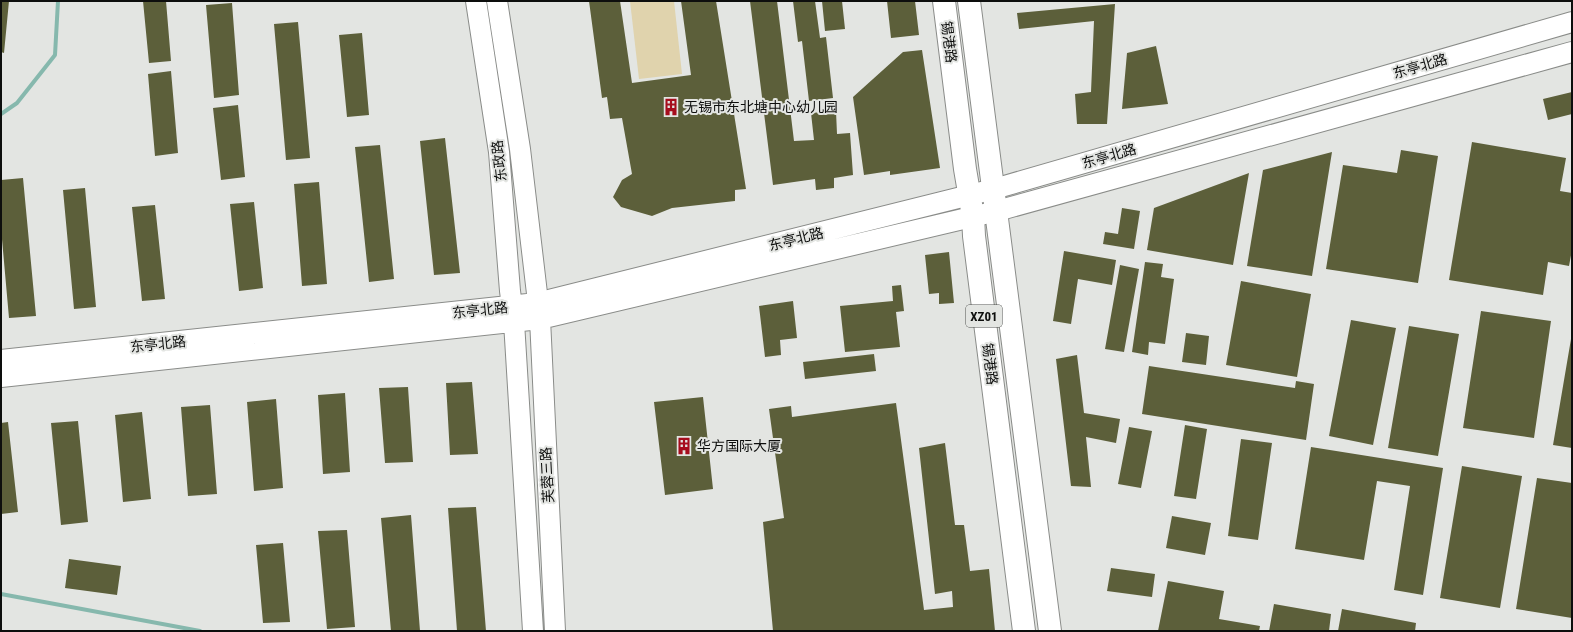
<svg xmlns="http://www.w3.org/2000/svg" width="1573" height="632" viewBox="0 0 1573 632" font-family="'Roboto Condensed','Noto Sans SC',sans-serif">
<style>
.green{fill:#e0d3ad}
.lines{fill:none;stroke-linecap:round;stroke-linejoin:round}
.stream{stroke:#86b8ad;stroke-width:4}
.building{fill:#5c5f3a}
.secondary-casing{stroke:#8a8c89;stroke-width:22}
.primary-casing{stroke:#8a8c89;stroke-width:24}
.secondary{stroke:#fff;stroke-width:20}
.primary{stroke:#fff;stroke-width:22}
.labels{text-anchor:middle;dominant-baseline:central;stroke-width:4;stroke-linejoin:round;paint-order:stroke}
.shield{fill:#e3e5e2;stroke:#4d4e4d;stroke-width:1}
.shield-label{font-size:13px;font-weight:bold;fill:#0d0e0d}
.street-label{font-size:14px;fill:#0d0e0d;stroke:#e3e5e2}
.poi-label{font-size:14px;fill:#0d0e0d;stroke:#e3e5e2;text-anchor:start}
</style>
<rect width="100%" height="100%" fill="#e3e5e2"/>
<path class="green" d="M630 1H674L682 74 639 79Z"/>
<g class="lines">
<path class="stream" d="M1 114 17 103 55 55 58 1
M1 594 200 631"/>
</g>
<path class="building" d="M1 1H9L4 53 1 52Z
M143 1H166L171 61 149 63Z
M589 1H620L632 83 691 75 681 1H716L746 189 735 190V201L672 208 652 216 621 207 613 197 622 180 632 174 622 118 610 119 607 97 602 98Z
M750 1H777L794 141 814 140 811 113 836 111 837 134 850 133 853 175 834 178V188L816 190 815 179 773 185Z
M793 1H815L820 38 826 37 833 98 809 101 802 41 798 42Z
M822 1H842L845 29 825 31Z
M887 1H915L919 35 891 38Z
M232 3 239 95 214 98 206 5Z
M1115 4 1107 124H1077L1075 94 1091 92 1094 21 1019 29 1017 13Z
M298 22 310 158 286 160 274 24Z
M362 33 369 115 347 117 339 35Z
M1156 46 1168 104 1122 109 1127 53Z
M922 50 940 168 890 175V171L864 175 853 97 903 52Z
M171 71 178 153 155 156 148 74Z
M1572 92V114L1548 120 1543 99Z
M238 105 245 177 221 180 213 108Z
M445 138 460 273 434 275 420 141Z
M1472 142 1566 158 1560 191 1572 193V250L1569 266 1548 262 1543 295 1449 280Z
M380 145 394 279 369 282 355 147Z
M1401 150 1438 156 1418 283 1326 269 1343 165 1397 173Z
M1332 152 1312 276 1247 266 1263 170Z
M1249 173 1233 265 1147 250 1154 208Z
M23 178 36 316 9 318 1 228V180Z
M319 182 327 284 302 286 294 184Z
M85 188 96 307 74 309 63 190Z
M254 202 263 288 239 291 230 204Z
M155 205 165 299 142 301 132 207Z
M1122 208 1140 211 1134 249 1103 244 1105 232 1118 234Z
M1064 251 1116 260 1112 285 1078 279 1071 324 1053 321Z
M949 252 954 303 939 304V293L929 294 925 255Z
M1145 262 1163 264 1161 277 1174 279 1165 344 1149 342 1148 355 1132 352Z
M1120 265 1139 269 1124 352 1105 349Z
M1241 281 1311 294 1297 377 1226 365Z
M901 285 904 311 896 312 900 347 845 352 840 306 893 301 892 286Z
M793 301 797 338 780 340 781 355 765 357 759 306Z
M1481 311 1551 321 1534 438 1463 428Z
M1351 320 1396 328 1373 445 1329 436Z
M1409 326 1459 334 1438 456 1388 448Z
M1186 333 1209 336 1206 365 1182 362Z
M1571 339H1572V448L1553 445Z
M874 354 876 371 805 379 803 362Z
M1077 355 1084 413 1120 419 1116 443 1086 437 1091 487 1071 486 1056 359Z
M1149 366 1295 388 1296 381 1314 384 1306 440 1142 414Z
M472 382 478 454 450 455 446 383Z
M408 387 413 462 385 463 379 388Z
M345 393 350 472 323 474 318 395Z
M703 397 713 489 665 495 654 402Z
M276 399 283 488 254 491 247 402Z
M896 403 924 610 953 607 952 591 935 594 919 448 945 443 955 525H964L970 571 989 569 995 631H773L763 522 784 518 769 409 791 406 792 417Z
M210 405 217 494 188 496 181 407Z
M142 412 151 499 123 502 115 415Z
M78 421 88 522 61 525 51 423Z
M8 422 18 512 1 514V423Z
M1185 425 1207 429 1196 499 1174 496Z
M1129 427 1152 431 1141 488 1118 484Z
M1241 439 1272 443 1258 540 1228 536Z
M1311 447 1443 468 1423 595 1394 590 1410 486 1377 481 1364 560 1295 549Z
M1462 466 1522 476 1500 608 1440 598Z
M1537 478 1572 483V618L1516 609Z
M476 507 486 631H457L448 508Z
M411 515 420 631H391L381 518Z
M1172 516 1211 523 1205 555 1166 548Z
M347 530 355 627 327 629 318 531Z
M283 543 290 622 263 623 256 545Z
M69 559 121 566 117 595 65 588Z
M1111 568 1155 574 1152 597 1107 591Z
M1168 581 1224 591 1219 619 1260 626 1259 631H1158Z
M1274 604 1331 614 1329 631H1269Z
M1342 609 1416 623 1415 631H1338Z"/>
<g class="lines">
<g class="secondary-casing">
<path id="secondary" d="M476 1 499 152 510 291 514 322 533 631
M497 1 520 149 540 319 555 631
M1 360 537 303 994 189 1572 22
M1 377 540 319 997 211 1572 52"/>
</g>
<g class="primary-casing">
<path id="primary" d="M944 1 965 169 973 216 974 236 1024 631
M969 1 1050 631"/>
</g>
<use href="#secondary" class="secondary"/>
<use href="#primary" class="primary"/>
</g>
<defs>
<g id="building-bare" transform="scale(1.38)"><path d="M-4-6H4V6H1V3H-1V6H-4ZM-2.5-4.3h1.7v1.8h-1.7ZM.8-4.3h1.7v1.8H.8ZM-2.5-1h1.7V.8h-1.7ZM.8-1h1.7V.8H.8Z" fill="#a60d1d" stroke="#e3e5e2" stroke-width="2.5" paint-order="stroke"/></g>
</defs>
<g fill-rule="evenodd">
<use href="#building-bare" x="671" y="107"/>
<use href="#building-bare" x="684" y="446"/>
</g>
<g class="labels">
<rect class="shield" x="966" y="305" width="36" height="22" rx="3"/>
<g class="shield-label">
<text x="984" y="316">XZ01</text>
</g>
<g class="street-label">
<text transform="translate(949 42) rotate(83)">锡港路</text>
<text transform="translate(1420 66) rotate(-16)">东亭北路</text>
<text transform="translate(1109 156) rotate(-16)">东亭北路</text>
<text transform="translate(499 161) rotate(-96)">东政路</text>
<text transform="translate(796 239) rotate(-14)">东亭北路</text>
<text transform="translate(480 310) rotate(-6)">东亭北路</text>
<text transform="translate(158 344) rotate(-6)">东亭北路</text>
<text transform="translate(990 364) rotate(83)">锡港路</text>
<text transform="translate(547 475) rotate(-93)">芙蓉三路</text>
</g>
<g class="poi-label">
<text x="684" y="107">无锡市东北塘中心幼儿园</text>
<text x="697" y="446">华方国际大厦</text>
</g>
</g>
<rect width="1573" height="632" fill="none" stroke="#0d0e0d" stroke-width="4"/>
</svg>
